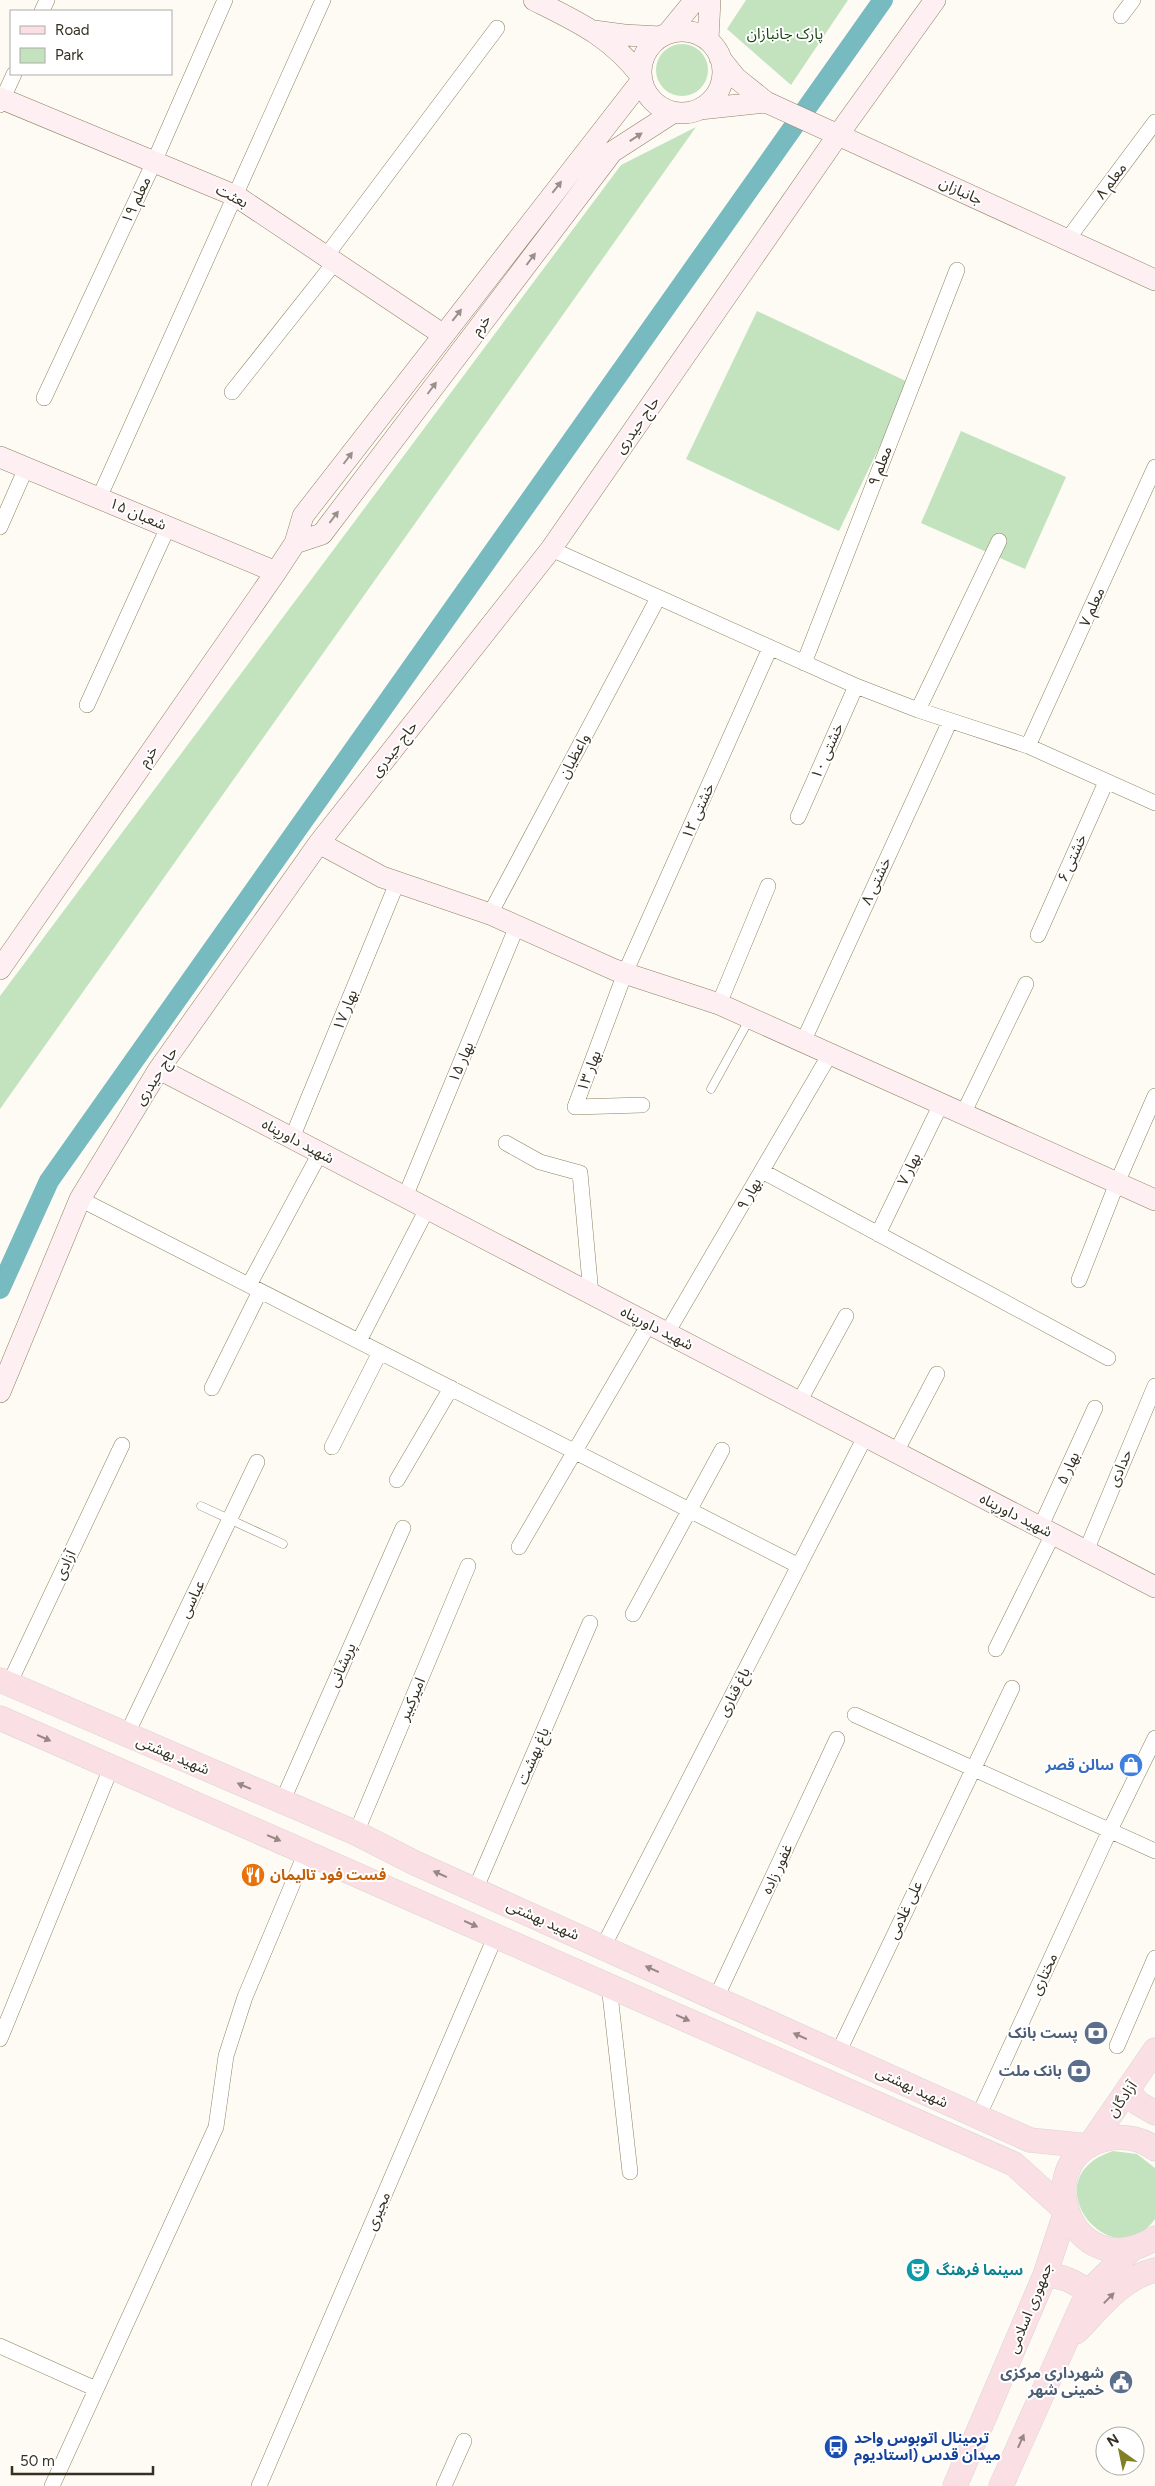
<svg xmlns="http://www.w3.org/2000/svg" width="1155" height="2486" viewBox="0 0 1155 2486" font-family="Figtree,'Noto Sans Arabic',sans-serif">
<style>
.green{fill:#c3e3be}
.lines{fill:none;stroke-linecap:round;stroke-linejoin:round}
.canal{stroke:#77bac0;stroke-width:20}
.lane-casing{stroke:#8e8261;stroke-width:9}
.street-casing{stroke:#8e8261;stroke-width:16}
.secondary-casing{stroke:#8e8261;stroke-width:22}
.primary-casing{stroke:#d7d6d3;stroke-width:25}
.lane{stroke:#fff;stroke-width:8}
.street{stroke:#fff;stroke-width:15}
.secondary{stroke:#fdeff2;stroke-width:21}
.primary{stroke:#fadfe4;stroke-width:24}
.oneway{fill:#99908a}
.oneway2{fill:#988883}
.labels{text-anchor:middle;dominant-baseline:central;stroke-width:4;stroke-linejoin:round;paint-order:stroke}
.park-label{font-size:15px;fill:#184710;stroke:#fff}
.street-label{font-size:15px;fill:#353022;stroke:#fff}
.shop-label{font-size:15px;font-weight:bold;fill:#366cbe;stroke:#fff;text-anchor:end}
.food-label{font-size:15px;font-weight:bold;fill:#c56008;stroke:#fff;text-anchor:start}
.service-label{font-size:15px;font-weight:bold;fill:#4e5e75;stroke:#fff;text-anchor:end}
.culture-label{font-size:15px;font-weight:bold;fill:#0d838f;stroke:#fff;text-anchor:start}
.transit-label{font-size:15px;font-weight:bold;fill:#164399;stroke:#fff;text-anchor:start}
</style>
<rect width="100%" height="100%" fill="#fefbf4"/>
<path class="green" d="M746 0H848L791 85 727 29Z
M656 70a26 26 0 1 1 52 0a26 26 0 1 1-52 0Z
M696 127 0 1109V996L621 165Z
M757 311 910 383 839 531 686 459Z
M961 431 1066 477 1025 569 921 523Z
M1113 2151 1137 2154 1155 2168V2219C1112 2280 1029 2178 1113 2151Z"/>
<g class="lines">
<path class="canal" d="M0 1289 49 1181 883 0"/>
<g class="lane-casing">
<path id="lane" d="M711 1089 749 1020
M201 1506 283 1544"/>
</g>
<g class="street-casing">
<path id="street" d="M42 11 47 0
M1121 16 1133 0
M0 105 14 74
M1067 240 1155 122
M326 256 497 28
M232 392 335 262
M44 398 154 162 225 0
M99 498 323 0
M0 527 26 468
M999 541 918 710 1028 746 1155 803
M551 549 856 686 918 710
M804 663 957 270
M87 705 168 527
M1028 746 1155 467
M798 817 856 686
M490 914 658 598
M1038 935 1106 782
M719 1004 768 886
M803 1042 950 721
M642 1105 575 1107 625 973 770 648
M963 1114 1026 984
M292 1138 397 883
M506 1143 540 1162 580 1173 591 1294
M762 1171 1108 1358
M405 1197 517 926
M80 1199 799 1566
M878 1234 941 1104
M1079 1280 1117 1183 1155 1096
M249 1285 320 1153
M667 1333 830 1054
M359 1341 427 1209
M212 1388 260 1291
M799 1402 846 1316
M332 1447 380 1352
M896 1452 937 1374
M397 1480 451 1388
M1040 1528 1095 1408
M519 1547 649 1324
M1086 1551 1155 1386
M633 1614 722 1450
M996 1649 1053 1534
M9 1684 122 1445
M855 1715 1155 1851
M126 1736 257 1462
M282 1802 403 1528
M356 1833 468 1566
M475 1890 590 1623
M603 1947 865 1437
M609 1985 630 2172
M716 1998 837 1739
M0 2039 111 1768
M1117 2046 1155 1958
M838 2053 1012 1688
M978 2117 1110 1830 1155 1738
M0 2346 96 2389
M52 2486 216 2127 226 2056 245 1997 306 1852
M259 2486 496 1935
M444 2486 464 2441"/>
</g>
<g class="secondary-casing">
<path id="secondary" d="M534 0C578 22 610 36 641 76
M594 31 624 35 661 37
M641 72a41 41 0 1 1 82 0a41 41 0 1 1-82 0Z
M668 33 695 0
M708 40 710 0
M720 58 736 78 766 102 1155 280
M0 98 236 196 442 334
M700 109 766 102
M0 457 276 572
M295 543 322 534 612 152 674 112
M319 843 382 877 490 914 615 970 719 1004 1155 1200
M0 969 276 572 295 543 303 516 642 80
M159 1069 1155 1587
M0 1392 80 1199 159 1069 319 843 551 549 838 135 935 0"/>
</g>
<g class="primary-casing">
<path id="primary" d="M0 1680 356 1833 415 1863 1030 2140 1089 2146 1155 2050
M0 1718 1014 2164 1066 2211 1045 2275 955 2486
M1128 2091 1138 2103 1155 2113
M1155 2149C1143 2139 1126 2136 1112 2138 1023 2152 1070 2291 1155 2238
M1045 2275C1063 2276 1074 2281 1088 2292
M1076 2332C1099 2309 1122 2278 1155 2270
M1001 2486 1088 2292 1131 2250"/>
</g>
<use href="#lane" class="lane"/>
<use href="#street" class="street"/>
<use href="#secondary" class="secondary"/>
<use href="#primary" class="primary"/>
</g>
<defs><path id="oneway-solid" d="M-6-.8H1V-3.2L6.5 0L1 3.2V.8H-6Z" transform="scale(1.25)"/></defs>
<g class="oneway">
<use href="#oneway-solid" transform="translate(636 137) rotate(-33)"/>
<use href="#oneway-solid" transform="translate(557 187) rotate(-52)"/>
<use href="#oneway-solid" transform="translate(531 259) rotate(-53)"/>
<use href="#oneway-solid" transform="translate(457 315) rotate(-52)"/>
<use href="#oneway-solid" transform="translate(432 388) rotate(-53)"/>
<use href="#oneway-solid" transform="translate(348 458) rotate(-53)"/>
<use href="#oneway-solid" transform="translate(334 517) rotate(-53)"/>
</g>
<g class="oneway2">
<use href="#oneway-solid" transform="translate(44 1738) rotate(24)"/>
<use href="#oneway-solid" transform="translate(244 1786) rotate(-157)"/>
<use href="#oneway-solid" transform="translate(274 1838) rotate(23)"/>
<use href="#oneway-solid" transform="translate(440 1874) rotate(-156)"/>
<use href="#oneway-solid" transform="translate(471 1924) rotate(24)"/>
<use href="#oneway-solid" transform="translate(652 1969) rotate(-156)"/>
<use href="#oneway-solid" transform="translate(683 2018) rotate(24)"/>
<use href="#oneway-solid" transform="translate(800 2036) rotate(-156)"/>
<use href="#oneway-solid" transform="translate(1109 2298) rotate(-46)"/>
<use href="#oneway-solid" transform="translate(1021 2441) rotate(-66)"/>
</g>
<defs>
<g id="shop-disc" transform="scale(1.25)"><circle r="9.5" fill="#3f7fe0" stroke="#fff"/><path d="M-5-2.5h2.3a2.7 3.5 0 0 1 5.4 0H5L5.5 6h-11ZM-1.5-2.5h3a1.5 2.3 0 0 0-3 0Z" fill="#fff"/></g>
<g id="restaurant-disc" transform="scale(1.25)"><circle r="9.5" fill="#e8710a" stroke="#fff"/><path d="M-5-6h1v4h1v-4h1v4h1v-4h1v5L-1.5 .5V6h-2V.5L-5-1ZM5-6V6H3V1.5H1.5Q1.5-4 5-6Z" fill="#fff"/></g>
<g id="bank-disc" transform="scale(1.25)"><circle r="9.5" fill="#5c6f8a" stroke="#fff"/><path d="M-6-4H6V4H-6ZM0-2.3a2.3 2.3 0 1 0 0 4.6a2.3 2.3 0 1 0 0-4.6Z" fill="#fff"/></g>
<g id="theatre-disc" transform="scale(1.25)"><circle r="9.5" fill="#0f9aa8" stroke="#fff"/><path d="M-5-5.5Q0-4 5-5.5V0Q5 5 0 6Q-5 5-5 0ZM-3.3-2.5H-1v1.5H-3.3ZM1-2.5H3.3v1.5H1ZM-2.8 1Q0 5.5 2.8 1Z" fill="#fff"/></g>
<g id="civic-disc" transform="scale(1.25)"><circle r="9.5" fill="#5c6f8a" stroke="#fff"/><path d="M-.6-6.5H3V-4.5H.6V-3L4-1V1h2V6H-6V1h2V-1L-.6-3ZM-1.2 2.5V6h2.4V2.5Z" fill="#fff"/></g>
<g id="bus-disc" transform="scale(1.25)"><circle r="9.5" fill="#1a4fb4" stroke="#fff"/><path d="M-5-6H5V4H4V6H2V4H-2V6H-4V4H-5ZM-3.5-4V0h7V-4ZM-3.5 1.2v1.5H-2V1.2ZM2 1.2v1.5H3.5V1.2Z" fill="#fff"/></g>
</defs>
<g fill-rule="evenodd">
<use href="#shop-disc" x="1131" y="1765"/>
<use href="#restaurant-disc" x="253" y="1875"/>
<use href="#bank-disc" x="1096" y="2033"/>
<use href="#bank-disc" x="1079" y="2071"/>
<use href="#theatre-disc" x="918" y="2270"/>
<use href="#civic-disc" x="1121" y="2382"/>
<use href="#bus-disc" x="836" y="2447"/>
</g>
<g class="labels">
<g class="park-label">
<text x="785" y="34">پارک جانبازان</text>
</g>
<g class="street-label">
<text transform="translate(1111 181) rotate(-53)">معلم ۸</text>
<text transform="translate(961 191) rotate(25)">جانبازان</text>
<text transform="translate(232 196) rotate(27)">بعثت</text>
<text transform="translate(136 200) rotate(-65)">معلم ۱۹</text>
<text transform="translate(481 325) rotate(-53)">خرم</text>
<text transform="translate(637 425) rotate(-55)">حاج حیدری</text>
<text transform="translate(880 466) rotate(-69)">معلم ۹</text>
<text transform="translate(138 514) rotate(23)">۱۵ شعبان</text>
<text transform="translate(1092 607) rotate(-66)">معلم ۷</text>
<text transform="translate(394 749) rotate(-52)">حاج حیدری</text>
<text transform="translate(827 751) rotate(-66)">خشتی ۱۰</text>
<text transform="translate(148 756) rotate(-55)">خرم</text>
<text transform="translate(574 756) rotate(-62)">واعظیان</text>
<text transform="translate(698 811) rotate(-66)">خشتی ۱۲</text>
<text transform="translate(1072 858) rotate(-66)">خشتی ۶</text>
<text transform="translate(876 881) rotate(-65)">خشتی ۸</text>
<text transform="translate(345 1010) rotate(-68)">بهار ۱۷</text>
<text transform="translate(461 1062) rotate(-67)">بهار ۱۵</text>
<text transform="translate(589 1071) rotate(-69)">بهار ۱۳</text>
<text transform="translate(156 1076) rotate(-57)">حاج حیدری</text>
<text transform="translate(298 1141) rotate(28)">شهید داورپناه</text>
<text transform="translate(909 1169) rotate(-64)">بهار ۷</text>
<text transform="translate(749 1194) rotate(-60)">بهار ۹</text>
<text transform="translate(657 1328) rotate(27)">شهید داورپناه</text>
<text transform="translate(1068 1468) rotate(-65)">بهار ۵</text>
<text transform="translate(1120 1468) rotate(-67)">حدادی</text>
<text transform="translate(1016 1515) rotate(27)">شهید داورپناه</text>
<text transform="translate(65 1565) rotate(-65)">آزادی</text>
<text transform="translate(192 1599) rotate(-65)">عباسی</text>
<text transform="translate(342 1665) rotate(-66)">پریشانی</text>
<text transform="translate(734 1692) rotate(-63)">باغ قناری</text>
<text transform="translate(412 1699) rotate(-67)">امیرکبیر</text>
<text transform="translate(173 1755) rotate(23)">شهید بهشتی</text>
<text transform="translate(533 1756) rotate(-67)">باغ بهشت</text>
<text transform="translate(777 1869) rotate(-65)">غفور زاده</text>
<text transform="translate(905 1910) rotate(-65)">علی غلامی</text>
<text transform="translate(543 1920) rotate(24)">شهید بهشتی</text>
<text transform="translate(1044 1974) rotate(-65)">مختاری</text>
<text transform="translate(912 2087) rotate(25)">شهید بهشتی</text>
<text transform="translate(1122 2099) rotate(-55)">آزادگان</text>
<text transform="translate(378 2211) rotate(-67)">مجیری</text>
<text transform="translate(1030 2308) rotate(-68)">جمهوری اسلامی</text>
</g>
<g class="shop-label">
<text x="1114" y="1765">سالن قصر</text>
</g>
<g class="food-label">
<text x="270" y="1875">فست فود تالیمان</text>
</g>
<g class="service-label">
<text x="1078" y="2033">پست بانک</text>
<text x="1062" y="2071">بانک ملت</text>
<text x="1104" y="2373">شهرداری مرکزی<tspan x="1104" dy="17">خمینی شهر</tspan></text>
</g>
<g class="culture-label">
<text x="936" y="2270">سینما فرهنگ</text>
</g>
<g class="transit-label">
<text x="854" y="2438">ترمینال اتوبوس واحد<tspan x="854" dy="17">میدان قدس (استادیوم</tspan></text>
</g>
</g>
<rect x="10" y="10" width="162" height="65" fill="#ffffff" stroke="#aeaca7"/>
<rect x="20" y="26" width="25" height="8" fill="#fadfe4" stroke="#aeaca7"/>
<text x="55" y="35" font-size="15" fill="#353022">Road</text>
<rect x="20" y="48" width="25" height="15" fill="#c3e3be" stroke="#aeaca7"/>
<text x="55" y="60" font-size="15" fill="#353022">Park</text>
<g transform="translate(1120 2451) rotate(327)"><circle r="24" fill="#ffffff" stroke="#aeaca7"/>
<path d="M0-4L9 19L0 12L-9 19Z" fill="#837f27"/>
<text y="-8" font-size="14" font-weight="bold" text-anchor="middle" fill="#353022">N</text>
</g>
<path d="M12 2466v8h141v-8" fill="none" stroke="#353022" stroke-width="2.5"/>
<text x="20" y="2466" font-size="15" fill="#353022" stroke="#ffffff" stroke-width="4" paint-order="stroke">50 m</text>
</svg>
